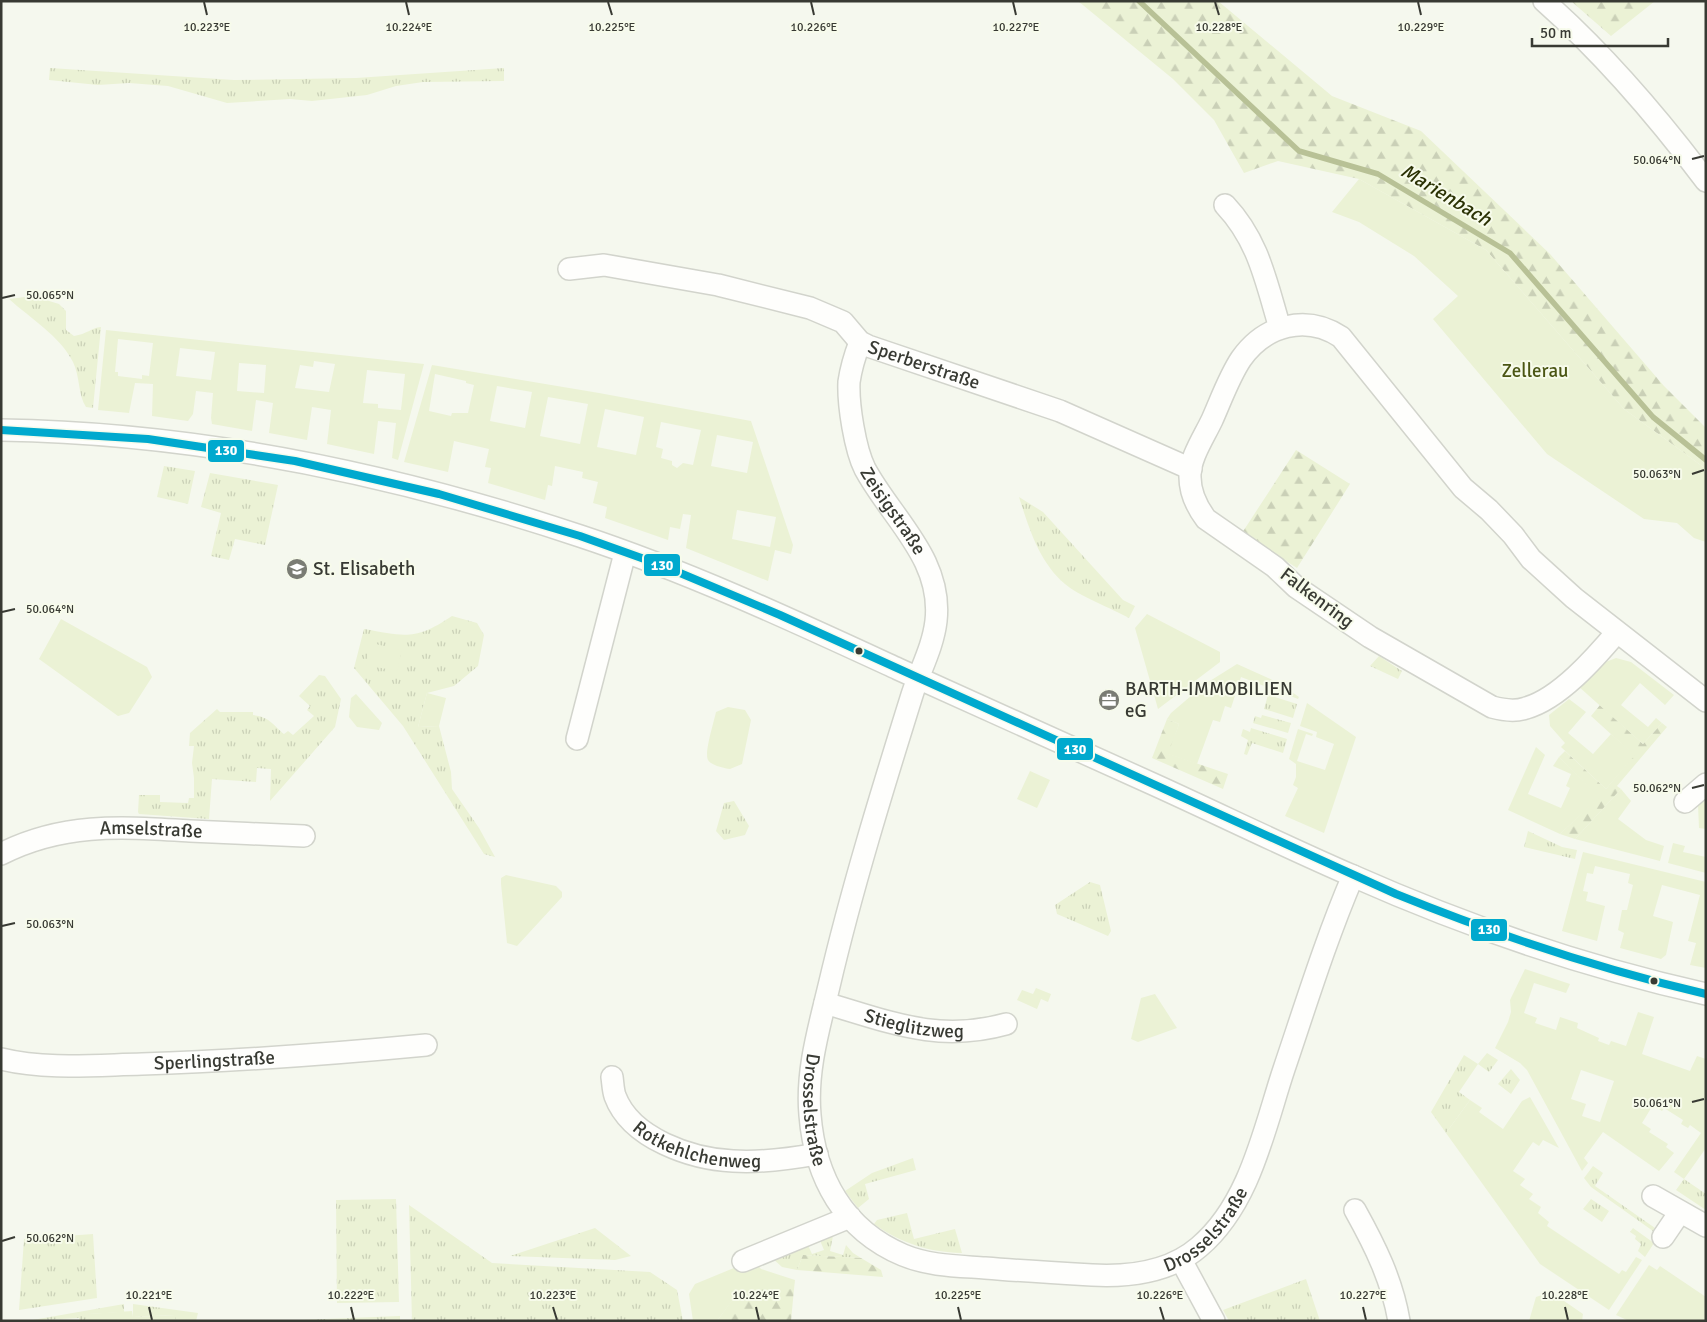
<svg xmlns="http://www.w3.org/2000/svg" width="1707" height="1322" viewBox="0 0 1707 1322" font-family="Signika,sans-serif">
<style>
.grass{fill:url(#grass-tufts)}
.forest{fill:url(#forest-firs)}
.green{fill:#ebf2d5;fill-rule:evenodd}
.lines{fill:none;stroke-linecap:round;stroke-linejoin:round}
.stream{stroke:#b8c196;stroke-width:5.5}
.minor-casing{stroke:#d2d4cc;stroke-width:24}
.minor{stroke:#fefefc;stroke-width:21}
.bus-1-casing{stroke:#f7fbeb;stroke-width:11}
.bus-1{stroke:#00a9ce;stroke-width:8}
.ticks{fill:none;stroke:#383a33;stroke-width:2}
.bus-dot{fill:#383a33;stroke:#f7fbeb;stroke-width:2}
.labels{text-anchor:middle;dominant-baseline:central;stroke-width:4;stroke-linejoin:round;paint-order:stroke}
.street-label{font-size:19px;fill:#383a33;stroke:#f7fbeb}
.park-label{font-size:19px;fill:#4b5614;stroke:#f7fbeb}
.poi-label{font-size:19px;fill:#383a33;stroke:#f7fbeb;text-anchor:start}
.water-label{font-size:20px;font-style:italic;fill:#2b3204;stroke:#f7fbeb}
.ticks-label{font-size:12px;text-anchor:middle;fill:#383a33;stroke:#f7fbeb;stroke-width:4;stroke-linejoin:round;paint-order:stroke}
.line-badge{stroke:#f7fbeb;stroke-width:2}
.badge-label{font-size:14px;text-anchor:middle;font-weight:bold;fill:#fff}
</style>
<defs>
<pattern id="grass-tufts" width="24" height="20" patternUnits="userSpaceOnUse" patternTransform="scale(1.25)"><rect width="24" height="20" fill="#ebf2d5"/><path d="M3 7l-1-3M5 7V3M7 7l1-3M15 17l-1-3M17 17v-4M19 17l1-3" fill="none" stroke="#cad0b7"/></pattern>
<pattern id="forest-firs" width="22" height="20" patternUnits="userSpaceOnUse" patternTransform="scale(1.25)"><rect width="22" height="20" fill="#ebf2d5"/><path d="M5 1l3.5 6h-7zM16 11l3.5 6h-7z" fill="#cad0b7"/></pattern>
</defs>
<rect width="100%" height="100%" fill="#f5f8ee"/>
<path class="grass" d="M50 68 234 80 356 78 504 68V81L423 82 396 86 367 95 312 101 290 99 227 103 168 86 129 83 98 85 49 80Z
M33 296 59 304 66 311V330L74 336C87 334 91 328 101 327L93 408 86 407C78 395 80 376 73 362 61 337 30 318 9 299Z
M164 466 195 471 188 504 157 497Z
M210 473 278 485 265 545 235 539 229 560 211 556 221 513 201 507Z
M1019 497 1043 512 1123 600 1135 606 1129 618C1113 609 1077 595 1065 584 1039 562 1029 528 1019 497Z
M452 616 477 623 484 635 478 666 454 686 427 693 418 727 439 726 451 772 452 789 479 828 495 857 484 854 403 726 354 668 364 629C405 636 415 641 452 616Z
M1379 656 1402 671 1398 679 1370 666Z
M319 675 325 676 341 699 335 727 270 801 271 769 257 768 256 782 212 779 209 819 139 814 138 812 139 795H160V802L188 803 189 798H194V778L192 763 194 746H189L190 733 217 709 220 712H253V715C270 717 273 725 284 734L288 731 293 735 314 716 307 710 310 706 299 696Z
M1268 695 1297 704 1293 718 1264 709Z
M1262 715 1291 723 1288 733 1253 723 1255 716 1261 718Z
M1251 728 1287 739 1283 753 1252 743 1247 755 1244 754 1248 740 1241 736 1243 729 1250 732Z
M734 801 749 826 745 835 724 840 716 831 724 803Z
M1528 831 1562 847 1577 850 1575 859 1524 847Z
M1090 882 1100 885 1111 931 1108 936 1057 914 1055 905Z
M1487 1053 1498 1060 1489 1072 1478 1064 1459 1092 1470 1100 1446 1133 1431 1112 1464 1055 1478 1064Z
M1511 1069 1520 1080 1511 1094 1498 1084Z
M913 1158 916 1170 865 1184 869 1199 858 1208 845 1191 872 1173Z
M1593 1166 1603 1173 1595 1186 1655 1228 1653 1231 1591 1187 1584 1178Z
M1684 1179 1706 1194V1210L1676 1190Z
M396 1199 399 1302 337 1303 336 1200Z
M1591 1199 1609 1211 1602 1222 1583 1209Z
M409 1205 492 1263 650 1272 677 1290 683 1321H412Z
M907 1213 914 1239 955 1229 962 1253C928 1252 901 1243 874 1224L877 1220Z
M595 1228 631 1256 615 1260 510 1256Z
M1633 1228 1654 1243 1645 1257 1638 1251 1641 1244 1635 1239 1636 1236 1630 1232Z
M93 1234 97 1298 19 1310 24 1239Z
M831 1234 833 1236 830 1251 843 1255 846 1245 853 1253 861 1258 803 1255 797 1270 782 1267 771 1257 807 1243 812 1254 824 1250 819 1238Z
M1306 1279 1320 1321H1229L1223 1310Z
M124 1304V1312L89 1314V1321H80L79 1318 27 1321Z
M133 1304 198 1313 196 1321H175L174 1315 133 1317Z
M400 1316V1321H274Z"/>
<path class="forest" d="M1078 1H1218L1332 96 1421 131 1550 254 1664 386 1706 428V469L1624 409 1486 250 1359 179 1278 161 1244 173 1214 120 1173 79Z
M1571 1H1655L1611 36Z
M1296 450 1350 484 1297 568 1242 533Z
M1600 705 1643 744 1662 723 1667 727 1617 786 1621 789 1575 839 1560 834 1599 797 1559 757 1565 751 1606 789 1634 755 1591 716Z
M1167 719 1179 724 1169 754 1228 774 1223 789 1152 758Z
M803 1255 861 1258 881 1270 883 1277 797 1270Z
M740 1289H794L791 1321H717Z"/>
<path class="green" d="M1359 179 1486 250 1624 409 1706 469V542L1694 538 1677 523 1644 519 1547 454 1433 319 1458 296 1414 256 1359 222 1332 212Z
M106 330 424 364 398 460 392 458 396 423 378 421 374 454 327 444 331 410 312 407 307 440 269 433 273 403 256 400 252 431 212 424 211 418 213 393 196 391 193 414 188 421 152 416 153 384 135 383 129 413 98 410ZM118 339 153 343 149 376 142 375V379L118 376V372H115ZM180 348 215 352 211 380 176 376ZM314 361 335 364 329 392 295 388 300 365 313 367ZM239 363 266 365 264 393 237 391ZM367 370 405 374 401 410 378 408V404L363 403Z
M432 365 599 393 751 421 793 545 791 554 775 550 768 581 686 548 691 515 683 514 680 529 670 527 668 540 605 518 607 507 593 503 598 482 582 478 583 472 555 466 552 486 548 485 545 500 488 483 491 468 485 467 489 449 454 441 448 472 404 462ZM435 374 466 381V383L474 385 468 413H452L451 416 429 411ZM497 386 532 392 525 428 490 421ZM548 397 588 404 580 444 540 436ZM605 409 644 417 636 455 597 447ZM661 422 701 430 693 465 683 463 677 468 672 465V461L661 458 663 449 656 447ZM717 435 753 442 747 473 711 466ZM737 510 776 517 770 547 732 539Z
M1147 614 1220 652V662L1158 709 1135 628Z
M61 619 147 667 152 677 129 713 118 716 39 659Z
M371 643 402 650 397 671 366 665Z
M1616 658 1631 662 1674 695 1665 705 1640 683 1621 705 1648 727 1656 718 1662 723 1643 744 1578 686 1603 663Z
M1237 664 1279 683 1299 697 1298 699 1241 677 1231 708 1225 706 1220 722 1213 720 1197 764 1168 754 1179 724 1167 719 1171 713 1205 684Z
M427 693 446 698 439 726 418 727Z
M356 694 382 723 379 730 357 727 349 717 351 698Z
M1569 699 1586 712 1568 733 1593 754 1611 734 1635 755 1606 789 1561 747 1565 743 1550 726 1549 715Z
M1307 703 1356 737 1324 833 1285 816 1298 788 1293 785 1296 777V764L1289 759 1298 729 1313 734 1312 736 1306 734 1297 761 1325 770 1334 744 1316 737 1317 732 1300 726Z
M728 707 745 710 751 720 742 764 730 769C724 768 712 766 708 760 704 753 714 722 716 712Z
M1536 747 1545 755 1528 794 1561 808 1570 788 1566 786 1571 774 1553 766 1559 757 1600 797 1560 834 1508 810Z
M1030 771 1050 780 1037 808 1017 799Z
M1621 789 1631 801 1618 819 1646 840 1664 846 1660 861 1575 839Z
M1706 797V829L1699 828 1698 805Z
M1673 843 1685 846 1683 852 1706 857V873L1668 863Z
M1583 852 1706 882V968L1690 965 1696 943 1688 941 1700 895 1662 885 1653 916 1673 922 1666 955 1661 959 1620 948 1624 933 1618 930 1622 910H1627L1633 885 1628 883 1630 874 1595 866 1593 874 1587 873 1583 891 1588 892 1586 901 1605 906 1597 941 1562 931Z
M506 875 556 886 562 892V897L517 946 507 943 501 884V878Z
M1525 969 1570 984 1566 993 1534 983 1524 1013 1537 1018 1535 1023 1556 1030 1560 1017 1578 1023 1577 1028 1599 1038 1598 1041 1609 1045 1611 1041 1626 1046 1638 1012 1654 1017 1642 1054 1690 1071 1697 1056 1706 1059V1148L1684 1179 1674 1172 1701 1133 1690 1125 1688 1128 1681 1124 1683 1120 1664 1108 1662 1111 1653 1105 1642 1123 1651 1129 1649 1132 1668 1144 1666 1147 1674 1153 1659 1171 1603 1132 1584 1158 1588 1163 1582 1171 1527 1070 1520 1063 1495 1048 1508 1022 1511 1012 1510 1000ZM1581 1070 1614 1081 1600 1122 1582 1116 1586 1104 1571 1099Z
M1036 988 1051 994 1048 1002 1041 999 1037 1009 1017 1000 1022 990 1033 994Z
M1155 994 1177 1028 1138 1042 1131 1039 1141 998Z
M1530 1097 1559 1148 1543 1140 1539 1146 1533 1142 1513 1171 1525 1179 1520 1185 1533 1194 1529 1199 1541 1207 1538 1213 1549 1222 1547 1226 1619 1274 1622 1270 1626 1272 1636 1257 1642 1260 1609 1310 1540 1264 1446 1133 1470 1100 1482 1108 1479 1112 1503 1129 1522 1101Z
M746 1263H756L761 1269 795 1280 794 1289 740 1290 717 1321H693L689 1294 695 1284Z
M1649 1265 1657 1270 1660 1266 1706 1297V1321H1629L1616 1315Z
M1551 1292 1583 1314 1582 1321H1529L1536 1297Z
M132 1311 133 1317 175 1315V1321H89L88 1314Z"/>
<g class="lines">
<path class="stream" d="M1139 1 1299 151 1378 174 1510 253 1653 417 1706 460"/>
<g class="minor-casing">
<g id="minor">
<path d="M1544 1C1605 55 1657 116 1706 181"/>
<path d="M1225 205C1259 241 1266 282 1280 328"/>
<path id="s1" d="M569 269 604 265 718 285 810 308 843 322 860 342 868 346 1060 411 1191 469"/>
<path id="s2" d="M860 342C855 355 851 368 849 382 848 405 855 449 865 469 892 519 943 559 936 621 933 647 920 670 912 695 882 791 852 888 829 986 819 1028 806 1071 810 1115 815 1178 844 1230 903 1255 929 1266 958 1266 985 1268 1021 1271 1056 1273 1092 1275 1129 1277 1170 1272 1199 1247 1250 1204 1264 1129 1284 1069 1306 1004 1326 939 1353 876"/>
<path d="M1 430C198 433 394 474 580 536 689 572 794 621 898 669 984 708 1069 746 1155 785 1221 815 1286 847 1353 876 1466 926 1585 967 1706 994"/>
<path d="M1617 632C1595 658 1559 699 1526 708 1515 712 1503 710 1492 707L1370 637 1296 587 1275 567 1206 519C1197 507 1190 492 1190 477 1189 459 1204 437 1212 420 1221 400 1229 377 1241 359 1265 325 1306 314 1341 337L1463 488 1489 510 1513 535 1531 559 1574 598 1706 701"/>
<path d="M577 739 625 553"/>
<path d="M1685 802 1706 784"/>
<path id="s3" d="M1 854C64 822 123 827 190 831 228 833 266 834 304 836"/>
<path id="s4" d="M825 1003C890 1022 938 1043 1006 1024"/>
<path id="s5" d="M1 1059C46 1070 96 1065 142 1064 237 1061 331 1054 426 1045"/>
<path id="s6" d="M612 1077C613 1084 613 1090 615 1096 631 1139 692 1159 733 1161 761 1163 789 1159 817 1154"/>
<path d="M1653 1196 1706 1226"/>
<path d="M1355 1210C1375 1246 1392 1280 1399 1321"/>
<path d="M1663 1237 1680 1212"/>
<path d="M1181 1260 1214 1321"/>
<path d="M743 1261 850 1217"/>
</g>
</g>
<use href="#minor" class="minor"/>
<g class="bus-1-casing">
<path id="bus-1" d="M1 430 148 439 295 461 439 494 580 536 661 565 780 615 1396 894C1497 935 1599 969 1706 994"/>
</g>
<use href="#bus-1" class="bus-1"/>
</g>
<path class="ticks" d="M204 2 207 15M406 2 409 15M608 2 612 15M811 2 814 15M1013 2 1016 15M1215 2 1219 15M1418 2 1421 15M1692 159 1704 156M2 298 15 295M1692 474 1704 470M2 612 15 609M1692 788 1704 785M2 926 15 923M1692 1102 1704 1099M2 1241 15 1237M149 1307 152 1320M351 1307 354 1320M553 1307 557 1320M756 1307 759 1320M958 1307 961 1320M1160 1307 1164 1320M1363 1307 1366 1320M1565 1307 1568 1320"/>
<defs>
<g id="school-disc" transform="scale(1.125)"><circle r="9.5" fill="#7a7c74" stroke="#f7fbeb"/><path d="M0-5L7-2L0 1L-7-2ZM-4 1L0 2.5L4 1V4Q0 6-4 4Z" fill="#fff"/></g>
<g id="office-disc" transform="scale(1.125)"><circle r="9.5" fill="#7a7c74" stroke="#f7fbeb"/><path d="M-6-3h4V-5.5h4V-3h4V5H-6ZM-1-4.5V-3h2v-1.5ZM-6 0V1H6V0Z" fill="#fff"/></g>
</defs>
<g fill-rule="evenodd">
<use href="#school-disc" x="297" y="569"/>
<use href="#office-disc" x="1109" y="700"/>
</g>
<g class="bus-dot">
<circle cx="859" cy="651" r="4.5"/>
<circle cx="1654" cy="981" r="4.5"/>
</g>
<g class="labels">
<g class="street-label">
<text stroke="none"><textPath href="#s1" startOffset="376">Sperberstraße</textPath></text>
<text stroke="none"><textPath href="#s2" startOffset="181">Zeisigstraße</textPath></text>
<text transform="translate(1317 598) rotate(37)">Falkenring</text>
<text stroke="none"><textPath href="#s3" startOffset="154">Amselstraße</textPath></text>
<text stroke="none"><textPath href="#s4" startOffset="92">Stieglitzweg</textPath></text>
<text stroke="none"><textPath href="#s5" startOffset="214">Sperlingstraße</textPath></text>
<text stroke="none"><textPath href="#s2" startOffset="809">Drosselstraße</textPath></text>
<text stroke="none"><textPath href="#s6" startOffset="122">Rotkehlchenweg</textPath></text>
<text stroke="none"><textPath href="#s2" startOffset="1312">Drosselstraße</textPath></text>
</g>
<g class="park-label">
<text x="1535" y="371">Zellerau</text>
</g>
<g class="poi-label">
<text x="313" y="569">St. Elisabeth</text>
<text x="1125" y="689">BARTH-IMMOBILIEN<tspan x="1125" dy="22">eG</tspan></text>
</g>
<g class="water-label">
<text transform="translate(1446 195) rotate(31)">Marienbach</text>
</g>
</g>
<g class="ticks-label">
<text x="207" y="31">10.223°E</text>
<text x="409" y="31">10.224°E</text>
<text x="612" y="31">10.225°E</text>
<text x="814" y="31">10.226°E</text>
<text x="1016" y="31">10.227°E</text>
<text x="1219" y="31">10.228°E</text>
<text x="1421" y="31">10.229°E</text>
<text x="1657" y="164">50.064°N</text>
<text x="50" y="299">50.065°N</text>
<text x="1657" y="478">50.063°N</text>
<text x="50" y="613">50.064°N</text>
<text x="1657" y="792">50.062°N</text>
<text x="50" y="928">50.063°N</text>
<text x="1657" y="1107">50.061°N</text>
<text x="50" y="1242">50.062°N</text>
<text x="149" y="1299">10.221°E</text>
<text x="351" y="1299">10.222°E</text>
<text x="553" y="1299">10.223°E</text>
<text x="756" y="1299">10.224°E</text>
<text x="958" y="1299">10.225°E</text>
<text x="1160" y="1299">10.226°E</text>
<text x="1363" y="1299">10.227°E</text>
<text x="1565" y="1299">10.228°E</text>
</g>
<g class="line-badge">
<rect x="207" y="439" width="38" height="24" rx="5" fill="#00a9ce"/>
<rect x="643" y="553" width="38" height="24" rx="5" fill="#00a9ce"/>
<rect x="1056" y="737" width="38" height="24" rx="5" fill="#00a9ce"/>
<rect x="1470" y="918" width="38" height="24" rx="5" fill="#00a9ce"/>
</g>
<g class="badge-label">
<text x="226" y="455">130</text>
<text x="662" y="570">130</text>
<text x="1075" y="754">130</text>
<text x="1489" y="934">130</text>
</g>
<rect width="1707" height="1322" fill="none" stroke="#383a33" stroke-width="5"/>
<path d="M1532 38v8h136v-8" fill="none" stroke="#383a33" stroke-width="2.5"/>
<text x="1540" y="38" font-size="15" fill="#383a33" stroke="#f7fbeb" stroke-width="4" paint-order="stroke">50 m</text>
</svg>
